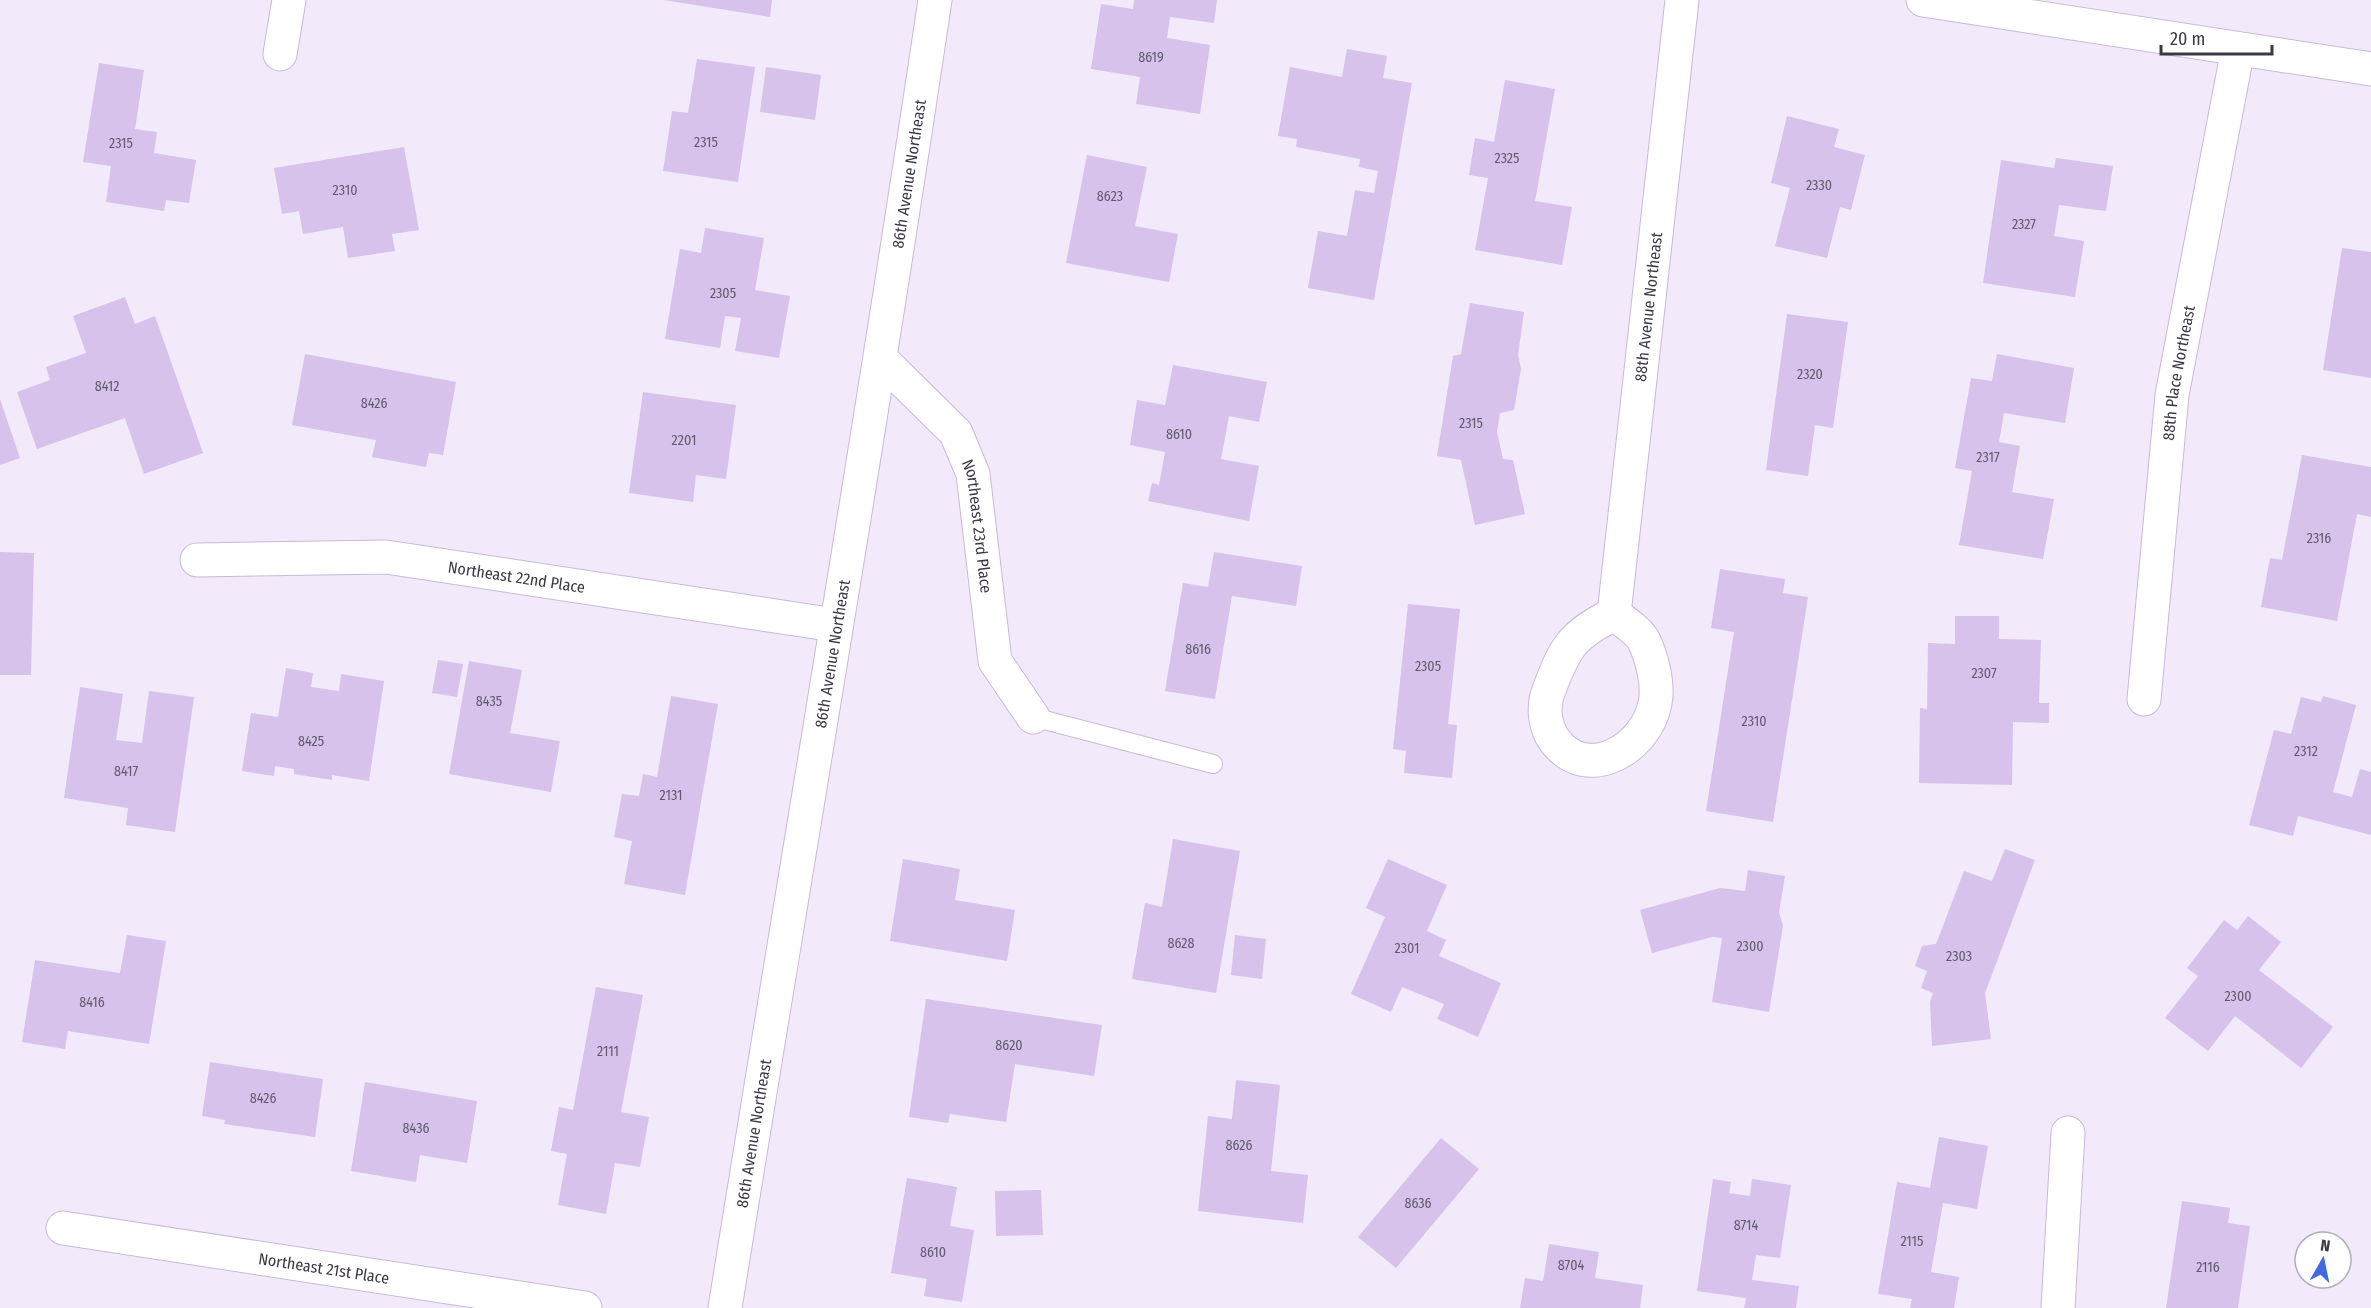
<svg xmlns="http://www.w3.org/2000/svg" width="2371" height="1308" viewBox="0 0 2371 1308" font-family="'Fira Sans Condensed',sans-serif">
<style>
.building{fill:#d6c2eb}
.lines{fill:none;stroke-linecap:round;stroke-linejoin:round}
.lane-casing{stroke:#c8bad7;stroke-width:20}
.street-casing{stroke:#c8bad7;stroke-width:35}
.secondary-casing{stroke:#c8bad7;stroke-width:35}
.lane{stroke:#fff;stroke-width:18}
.street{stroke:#fff;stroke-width:33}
.secondary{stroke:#fff;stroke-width:33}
.labels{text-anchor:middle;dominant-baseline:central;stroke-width:5;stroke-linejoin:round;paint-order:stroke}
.number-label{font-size:14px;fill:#635a6d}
.street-label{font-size:16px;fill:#3d3743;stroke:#fff}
</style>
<rect width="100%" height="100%" fill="#f2e9fb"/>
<path class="building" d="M664 0H772L770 17Z
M1134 0H1217L1214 23 1170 17 1167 38 1210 45 1200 114 1136 104 1140 77 1091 69 1101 4 1133 9Z
M1347 49 1387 56 1383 78 1412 83 1374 300 1308 288 1318 231 1347 236 1355 190 1374 193 1378 171 1359 167 1360 159 1296 147 1297 139 1278 136 1290 67 1342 77Z
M697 59 755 67 738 182 663 171 672 111 688 113Z
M99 63 144 70 135 129 157 132 154 153 196 160 189 203 166 200 164 211 106 202 111 166 83 162Z
M766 67 821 75 815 120 760 112Z
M1505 80 1555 89 1535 201 1572 207 1562 265 1475 250 1488 178 1469 175 1475 138 1494 142Z
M1787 116 1839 129 1834 147 1865 155 1851 210 1840 207 1827 258 1775 246 1790 188 1771 183Z
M404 147 419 230 392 234 395 251 348 258 343 227 303 234 299 211 282 214 274 168Z
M1087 155 1147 167 1135 226 1178 234 1169 282 1066 263Z
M2056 158 2113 166 2106 211 2059 205 2054 236 2084 241 2075 297 1983 283 2001 160 2054 168Z
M705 228 764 238 755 290 790 296 779 358 735 351 741 318 725 316 720 348 665 339 680 249 701 253Z
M2342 248 2371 252V378L2323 370Z
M125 297 135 324 155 316 203 453 144 474 125 418 37 449 17 392 50 380 46 367 86 353 73 316Z
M1470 303 1524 312 1518 355 1521 369 1514 410 1500 413 1497 432 1503 459 1513 460 1525 514 1475 525 1461 460 1437 456 1453 356 1461 354Z
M1787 314 1848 322 1833 428 1815 425 1808 476 1766 470Z
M305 354 456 382 443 455 429 453 426 467 372 457 376 440 292 425Z
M1997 354 2074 368 2065 423 2004 413 1999 442 2020 446 2012 492 2054 499 2043 559 1959 545 1972 471 1955 468 1971 378 1992 381Z
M1173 365 1267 382 1259 422 1229 416 1221 459 1259 466 1249 521 1148 501 1152 483 1159 485 1165 452 1130 445 1137 400 1165 405Z
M643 392 736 405 726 479 696 475 693 502 629 493Z
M0 399 20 458 0 465Z
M2302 455 2371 467V517L2357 514 2337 621 2261 607 2270 558 2282 560Z
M0 552 34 553 31 675H0Z
M1214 552 1302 566 1296 606 1232 596 1215 699 1165 691 1183 583 1208 587Z
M1720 569 1785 579 1783 593 1808 597 1773 822 1706 811 1734 632 1711 628Z
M1408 604 1460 609 1448 724 1457 725 1452 778 1404 773 1406 751 1393 749Z
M1955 616H1999V639L2041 640 2039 703H2049V723L2013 722 2012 785 1919 783 1920 708 1927 709 1928 643 1955 644Z
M438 660 463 664 457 697 432 693Z
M469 661 522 670 510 733 560 741 551 792 449 774Z
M286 668 313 673 311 687 339 691 341 674 384 681 369 781 332 775V780L294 774V769L275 766 274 776 242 771 251 713 278 717Z
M80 687 123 694 116 740 142 743 149 691 194 697 175 832 126 825 128 808 64 798Z
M671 696 718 704 685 895 624 884 632 841 614 837 622 794 639 796 643 774 657 777Z
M2323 696 2356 705 2333 792 2352 797 2360 769 2371 772V835L2298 816 2293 836 2249 825 2274 730 2291 734 2301 697 2321 702Z
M1173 839 1240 851 1216 993 1132 979 1145 903 1162 907Z
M2005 849 2035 860 1985 993 1991 1039 1932 1046 1930 1002 1933 993 1921 988 1927 971 1915 966 1922 946 1936 944 1964 871 1992 881Z
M903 859 960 869 955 900 1015 910 1007 961 890 941Z
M1388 859 1447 885 1427 931 1446 940 1439 956 1501 983 1478 1037 1437 1019 1444 1004 1402 987 1391 1012 1351 994 1385 917 1366 908Z
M1748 870 1785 876 1779 912 1783 926 1769 1012 1712 1002 1722 938 1712 937 1652 953 1640 910 1720 888 1745 891Z
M2248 916 2281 942 2259 970 2333 1027 2301 1068 2235 1016 2208 1051 2165 1018 2198 976 2187 968 2224 920 2237 930Z
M127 935 166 941 149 1044 68 1031 65 1049 22 1042 35 960 120 973Z
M1235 935 1266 939 1262 979 1231 975Z
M596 987 643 995 621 1112 649 1117 640 1167 615 1163 606 1214 558 1205 567 1154 551 1151 559 1107 573 1110Z
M926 999 1102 1025 1094 1076 1015 1064 1006 1122 950 1114 948 1123 909 1117Z
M210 1062 323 1079 315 1137 224 1124 225 1120 202 1116Z
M1236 1080 1280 1085 1271 1171 1308 1175 1303 1223 1198 1211 1208 1116 1232 1119Z
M365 1082 477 1101 467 1163 420 1155 416 1182 351 1171Z
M1939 1137 1988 1146 1977 1209 1943 1203 1931 1272 1959 1277 1954 1308H1910L1912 1299 1878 1294 1897 1182 1930 1188Z
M1441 1138 1479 1169 1396 1268 1358 1237Z
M907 1178 957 1187 950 1226 974 1230 962 1302 924 1296 927 1279 891 1273Z
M1713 1179 1731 1182 1729 1193 1750 1196 1752 1179 1791 1185 1780 1258 1756 1255 1752 1280 1799 1286 1796 1308H1744L1746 1298 1697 1291Z
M1041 1190 1043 1235 996 1236 995 1191Z
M2182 1201 2230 1208 2228 1223 2250 1226 2238 1308H2166Z
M1549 1244 1599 1252 1595 1278 1643 1285 1640 1308H1520L1525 1278 1543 1281Z"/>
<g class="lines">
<g class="lane-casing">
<path id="lane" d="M1033 717 1213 764"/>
</g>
<g class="street-casing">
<g id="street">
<path d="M280 54 289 0"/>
<path id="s1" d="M881 359 956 433 973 474 995 661 1033 717"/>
<path id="s2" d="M197 560 386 557 835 625"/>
<path id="s3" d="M1614 614 1682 0"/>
<path d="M1614 614C1623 621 1639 631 1644 641 1652 658 1659 685 1655 703 1647 748 1588 784 1555 741 1545 728 1542 706 1549 690 1565 647 1572 635 1614 614Z"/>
<path id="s4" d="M2144 699 2172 395 2238 49"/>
<path id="s5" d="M63 1228 585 1308"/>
<path id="s6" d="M725 1308C795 872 870 437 935 0"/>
<path d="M2058 1308 2068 1133"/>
</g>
</g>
<g class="secondary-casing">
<path id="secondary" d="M1923 0 2371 69"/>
</g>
<use href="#lane" class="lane"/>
<use href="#street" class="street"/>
<use href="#secondary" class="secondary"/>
</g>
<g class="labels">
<g class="number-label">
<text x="1151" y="57">8619</text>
<text x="706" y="142">2315</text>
<text x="121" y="143">2315</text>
<text x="1507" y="158">2325</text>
<text x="1819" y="185">2330</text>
<text x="345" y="190">2310</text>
<text x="1110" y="196">8623</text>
<text x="2024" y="224">2327</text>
<text x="723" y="293">2305</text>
<text x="1810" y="374">2320</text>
<text x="107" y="386">8412</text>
<text x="374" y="403">8426</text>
<text x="1471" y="423">2315</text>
<text x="1179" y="434">8610</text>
<text x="684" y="440">2201</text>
<text x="1988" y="457">2317</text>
<text x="2319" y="538">2316</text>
<text x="1198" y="649">8616</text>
<text x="1428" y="666">2305</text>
<text x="1984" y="673">2307</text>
<text x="489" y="701">8435</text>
<text x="1754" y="721">2310</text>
<text x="311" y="741">8425</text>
<text x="2306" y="751">2312</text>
<text x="126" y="771">8417</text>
<text x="671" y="795">2131</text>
<text x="1181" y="943">8628</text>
<text x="1750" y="946">2300</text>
<text x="1407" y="948">2301</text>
<text x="1959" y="956">2303</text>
<text x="2238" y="996">2300</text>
<text x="92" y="1002">8416</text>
<text x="1009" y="1045">8620</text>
<text x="608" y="1051">2111</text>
<text x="263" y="1098">8426</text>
<text x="416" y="1128">8436</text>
<text x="1239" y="1145">8626</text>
<text x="1418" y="1203">8636</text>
<text x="1746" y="1225">8714</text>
<text x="1912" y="1241">2115</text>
<text x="933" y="1252">8610</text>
<text x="1571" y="1265">8704</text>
<text x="2208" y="1267">2116</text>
</g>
<g class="street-label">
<text stroke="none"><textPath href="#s6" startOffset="1149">86th Avenue Northeast</textPath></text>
<text stroke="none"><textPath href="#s3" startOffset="309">88th Avenue Northeast</textPath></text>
<text stroke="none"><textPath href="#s4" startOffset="328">88th Place Northeast</textPath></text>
<text stroke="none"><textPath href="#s1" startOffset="202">Northeast 23rd Place</textPath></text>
<text stroke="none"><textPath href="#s2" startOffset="321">Northeast 22nd Place</textPath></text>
<text stroke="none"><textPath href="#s6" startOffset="663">86th Avenue Northeast</textPath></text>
<text stroke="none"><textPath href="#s6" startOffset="177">86th Avenue Northeast</textPath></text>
<text stroke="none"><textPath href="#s5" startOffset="264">Northeast 21st Place</textPath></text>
</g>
</g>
<g transform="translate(2323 1260) rotate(9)"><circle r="28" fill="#ffffff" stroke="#b1afb4" stroke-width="1.5"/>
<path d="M0-4.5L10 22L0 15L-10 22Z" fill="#416bdd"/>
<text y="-9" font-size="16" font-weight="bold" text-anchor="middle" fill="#3d3743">N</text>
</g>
<path d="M2161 45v9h111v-9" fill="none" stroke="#3d3743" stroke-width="3"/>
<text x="2170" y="45" font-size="18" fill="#3d3743" stroke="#ffffff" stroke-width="4.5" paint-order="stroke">20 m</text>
</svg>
